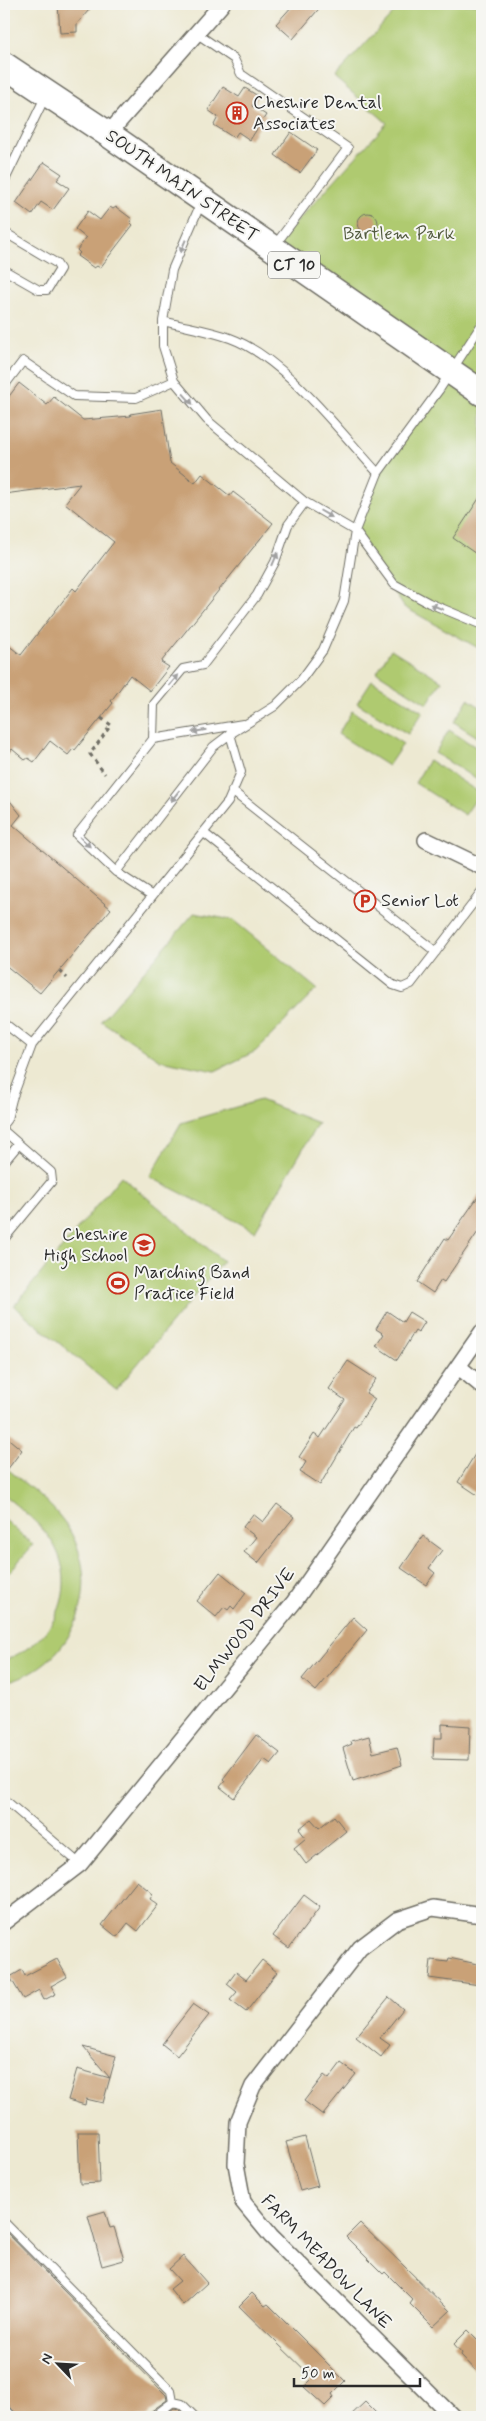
<svg xmlns="http://www.w3.org/2000/svg" width="486" height="2421" viewBox="0 0 486 2421" font-family="Mynerve,sans-serif">
<style>
.green{fill:#afca70;stroke:#6d7a4e}
.building{fill:#c9a177}
.lines{fill:none;stroke-linecap:round;stroke-linejoin:round}
.service-casing{stroke:#6f6e65;stroke-width:10}
.minor-casing{stroke:#6f6e65;stroke-width:18}
.trunk-casing{stroke:#6f6e65;stroke-width:28}
.path{stroke:#6f6e65;stroke-width:3;stroke-dasharray:4 4;stroke-linecap:butt}
.service{stroke:#fff;stroke-width:8}
.minor{stroke:#fff;stroke-width:15}
.trunk{stroke:#fff;stroke-width:25}
.oneway{fill:#a0a0a0}
.labels{text-anchor:middle;dominant-baseline:central;stroke-width:4;stroke-linejoin:round;paint-order:stroke}
.shield{fill:#f6f6f2;stroke:#686867;stroke-width:1}
.shield-label{font-size:16px;font-weight:bold;fill:#2b2b2b}
.poi-label{font-size:18px;fill:#2b2b2b;stroke:#f6f6f2;text-anchor:start}
.street-label{font-size:18px;fill:#2b2b2b;stroke:#f6f6f2}
.park-label{font-size:18px;fill:#535b40;stroke:#f6f6f2}
</style>
<rect width="100%" height="100%" fill="#f6f6f2"/>
<filter id="ink" filterUnits="userSpaceOnUse"><feTurbulence type="fractalNoise" baseFrequency=".02" numOctaves="2"/><feDisplacementMap in="SourceGraphic" scale="10" xChannelSelector="R" yChannelSelector="G"/><feConvolveMatrix kernelMatrix="1 2 1 2 8 2 1 2 1" color-interpolation-filters="sRGB"/></filter>
<filter id="wash" filterUnits="userSpaceOnUse"><feTurbulence type="fractalNoise" baseFrequency=".0096" numOctaves="4" result="noise"/><feDisplacementMap in="SourceGraphic" scale="20" xChannelSelector="R" yChannelSelector="G"/><feGaussianBlur stdDeviation="1.12" result="paint"/><feColorMatrix in="noise" values="0 0 0 0 0 0 0 0 0 0 0 0 0 0 0 0 0 1.4 0 .05"/><feComposite in="paint" operator="in"/></filter>
<g filter="url(#wash)">
<rect width="100%" height="100%" fill="#ede9d2"/>
<path class="green" d="M402 4H482V650L404 607 355 531 378 473 450 373 272 249 387 123 334 77Z
M391 649 442 681 427 704 377 672Z
M372 680 423 712 408 734 357 703Z
M468 699 482 708V740L454 722Z
M352 711 403 744 388 766 338 734Z
M449 730 482 751V783L435 753Z
M429 760 480 793 465 815 415 783Z
M194 913 233 920 317 989 256 1051 215 1071 160 1060 101 1021Z
M260 1100 318 1123 255 1231 150 1177 181 1123Z
M121 1176 223 1261 116 1390 14 1306Z
M4 1466C27 1486 57 1506 71 1533 104 1593 70 1668 4 1682V1660C54 1643 82 1588 51 1540 39 1522 20 1509 4 1495Z
M4 1519 33 1545 4 1578Z"/>
<g id="blocks">
<path class="building" d="M58 4H94L77 24V32L60 33Z
M294 4H323L293 39 276 24Z
M223 87 239 97 245 88 258 96 252 106 266 115 250 140 238 132 234 138 214 125 218 117 208 110Z
M291 132 317 150 300 173 275 155Z
M44 162 62 174 57 180 69 188 53 210 41 202 32 215 16 203Z
M110 207 113 209 116 207 132 219 130 222 133 225 100 268 97 266 94 268 77 256 80 253 77 250 86 238 75 229 88 211 100 220Z
M358 223a10 10 0 1 1 20 0a10 10 0 1 1-20 0Z
M19 383 47 405 54 397 83 420 131 416 130 414 162 409 170 463 195 483 202 474 230 496 233 492 273 523 161 662 169 667 150 691 130 675 111 701 113 703 75 750 73 749 68 755 50 741 34 762 28 758 25 760 12 749 4 759V642L21 655 73 588 76 591 114 542 65 503 80 484 4 494V403Z
M482 494V558L453 538Z
M4 793 21 815 13 825 111 909 40 993 4 964Z
M482 1191V1226L444 1282 441 1280 433 1293 417 1282 445 1238 448 1240Z
M387 1311 403 1322 409 1312 425 1322 418 1333 415 1331 397 1360 376 1346 384 1334 376 1329Z
M348 1361 376 1379 366 1393 375 1399 356 1428 354 1427 320 1485 300 1472 306 1462 299 1457 314 1434 320 1438 345 1400 329 1389Z
M4 1435 22 1450 4 1474Z
M482 1443V1498L458 1482Z
M277 1504 294 1517 258 1563 244 1552 256 1537 243 1527 253 1514 263 1522Z
M423 1536 442 1550 429 1568 435 1573 426 1585 401 1568Z
M220 1572 246 1593 234 1609 231 1606 228 1610 224 1607 216 1617 197 1601Z
M353 1617 367 1630 316 1691 302 1679Z
M442 1724 470 1726 469 1760 433 1759 434 1738H442Z
M256 1735 280 1753 271 1764 264 1759 234 1798 220 1787 225 1781 223 1779Z
M369 1736 373 1753 397 1747 402 1765 353 1781 343 1748 352 1744 351 1741Z
M334 1816 346 1831 306 1864 294 1848 306 1838 299 1829 311 1819 319 1828Z
M137 1881 153 1894 150 1899 158 1905 138 1931 128 1923 117 1937 102 1925Z
M304 1895 320 1907 289 1948 273 1936Z
M449 1958 482 1965 480 1985 429 1978 431 1960 448 1962Z
M57 1959 67 1977 51 1986 56 1994 44 2000 39 1990 23 1999 10 1977 22 1970 25 1976Z
M262 1960 277 1972 246 2012 230 2000 237 1992 227 1984 236 1972 246 1980Z
M389 1997 403 2009 380 2038 390 2045 381 2057 356 2037Z
M193 2004 209 2015 177 2056 162 2044Z
M83 2047 116 2056 103 2103 86 2099 85 2105 68 2100 77 2069 110 2078Z
M341 2063 356 2074 323 2115 304 2101 324 2075 329 2079Z
M78 2132H98L100 2183 80 2184Z
M305 2137 318 2186 300 2191 286 2142Z
M105 2211 110 2228 114 2227 124 2260 102 2266 88 2216Z
M360 2223 450 2311 433 2327 410 2304 413 2300 385 2272 383 2274 346 2237Z
M4 2230 166 2395 167 2400 150 2412 147 2417H18L8 2404 4 2402Z
M183 2256 207 2283 183 2305 170 2289 180 2281 169 2269Z
M252 2293 265 2306 268 2304 345 2381 332 2394 334 2397 325 2406 304 2387 313 2378 239 2306Z
M468 2330 482 2344V2377L461 2355 462 2353 454 2344Z
M365 2402 380 2417H349Z
M174 2408 179 2409 187 2417H162Z"/>
</g>
</g>
<g filter="url(#ink)">
<use href="#blocks" fill-opacity="0" stroke="#6f6e65" stroke-width="1"/>
<g class="lines">
<g class="service-casing">
<path id="service" d="M196 33 234 59 241 74 348 148 275 245
M4 182 45 97
M201 203 172 270 163 321V346L174 381 207 420 305 502 355 531 394 584 429 603 482 625
M4 232 56 263 60 269 47 290H39L4 270
M163 321C185 327 208 330 230 338 285 358 338 430 378 473
M4 386 23 361 74 396 136 398 174 381
M153 739 154 704 183 669 203 665 257 595 275 562 288 525 305 502
M232 791 436 952
M204 833 393 985 402 988 411 984 481 893
M116 872 213 747 230 734
M151 895 116 872 77 835 153 739 243 724
M4 1023 32 1045
M4 1123 7 1119 12 1099 32 1045 228 802 241 772 230 734 275 706 301 680 323 650 344 601 355 531 378 473 439 390 482 324
M4 1131 51 1172 52 1181 4 1239
M4 1162 19 1144
M4 1799 80 1864
M4 2222 171 2391 173 2402
M4 2408 13 2417
M153 2417 173 2402 182 2404 195 2417"/>
</g>
<g class="minor-casing">
<path id="minor" d="M108 134 222 4
M426 840 482 867
M459 1367 482 1386
M4 1922 80 1864 294 1602 482 1332
M453 2417 271 2236 243 2202 236 2164 238 2122 253 2086 360 1948 397 1920 433 1908 482 1915"/>
</g>
<g class="trunk-casing">
<path id="trunk" d="M4 65 108 134 482 393"/>
</g>
<path class="path" d="M101 718 111 725 90 754 105 774
M60 971 67 978"/>
<use href="#service" class="service"/>
<use href="#minor" class="minor"/>
<use href="#trunk" class="trunk"/>
</g>
<defs><path id="oneway-solid" d="M-6-.8H1V-3.2L6.5 0L1 3.2V.8H-6Z" transform="scale(1.25)"/></defs>
<g class="oneway">
<use href="#oneway-solid" transform="translate(183 246) rotate(113)"/>
<use href="#oneway-solid" transform="translate(188 399) rotate(48)"/>
<use href="#oneway-solid" transform="translate(326 514) rotate(30)"/>
<use href="#oneway-solid" transform="translate(275 559) rotate(-67)"/>
<use href="#oneway-solid" transform="translate(437 607) rotate(-158)"/>
<use href="#oneway-solid" transform="translate(174 680) rotate(-50)"/>
<use href="#oneway-solid" transform="translate(199 731) rotate(171)"/>
<use href="#oneway-solid" transform="translate(175 796) rotate(128)"/>
<use href="#oneway-solid" transform="translate(85 842) rotate(43)"/>
</g>
</g>
<defs>
<g id="building-ring" transform="scale(1.125)"><circle r="9.5" fill="#f6f6f2" stroke="#c8321e" stroke-width="1.5"/><path d="M-4-6H4V6H1V3H-1V6H-4ZM-2.5-4.3h1.7v1.8h-1.7ZM.8-4.3h1.7v1.8H.8ZM-2.5-1h1.7V.8h-1.7ZM.8-1h1.7V.8H.8Z" fill="#c8321e"/></g>
<g id="parking-ring" transform="scale(1.125)"><circle r="9.5" fill="#f6f6f2" stroke="#c8321e" stroke-width="1.5"/><path d="M-3.5-5.5H1a3.5 3.5 0 0 1 0 7H-1V5.5H-3.5ZM-1-3.4V-.6H.8a1.4 1.4 0 0 0 0-2.8Z" fill="#c8321e"/></g>
<g id="school-ring" transform="scale(1.125)"><circle r="9.5" fill="#f6f6f2" stroke="#c8321e" stroke-width="1.5"/><path d="M0-5L7-2L0 1L-7-2ZM-4 1L0 2.5L4 1V4Q0 6-4 4Z" fill="#c8321e"/></g>
<g id="stadium-ring" transform="scale(1.125)"><circle r="9.5" fill="#f6f6f2" stroke="#c8321e" stroke-width="1.5"/><path d="M0-5a6.5 5 0 1 0 0 10a6.5 5 0 1 0 0-10ZM-3.5-1.8h7v3.6h-7Z" fill="#c8321e"/></g>
</defs>
<g fill-rule="evenodd">
<use href="#building-ring" x="237" y="113"/>
<use href="#parking-ring" x="365" y="901"/>
<use href="#school-ring" x="144" y="1245"/>
<use href="#stadium-ring" x="118" y="1283"/>
</g>
<g class="labels">
<rect class="shield" x="268" y="251.5" width="52" height="27" rx="4"/>
<g class="shield-label">
<text x="294" y="265">CT 10</text>
</g>
<g class="poi-label">
<text x="253" y="103">Cheshire Dental<tspan x="253" dy="21">Associates</tspan></text>
<text x="381" y="901">Senior Lot</text>
<text x="128" y="1235" text-anchor="end">Cheshire<tspan x="128" dy="21">High School</tspan></text>
<text x="134" y="1273">Marching Band<tspan x="134" dy="21">Practice Field</tspan></text>
</g>
<g class="street-label">
<text transform="translate(182 186) rotate(35)">SOUTH MAIN STREET</text>
<text transform="translate(245 1630) rotate(-52)">ELMWOOD DRIVE</text>
<text transform="translate(326 2262) rotate(46)">FARM MEADOW LANE</text>
</g>
<g class="park-label">
<text x="399" y="234">Bartlem Park</text>
</g>
</g>
<rect width="486" height="2421" fill="none" stroke="#f6f6f2" stroke-width="20"/>
<g transform="translate(58 2364) rotate(295)" stroke="#f6f6f2" stroke-width="4" paint-order="stroke">
<path d="M0-4L9 19L0 12L-9 19Z" fill="#2b2b2b"/>
<text y="-8" font-size="14" font-weight="bold" text-anchor="middle" fill="#2b2b2b">N</text>
</g>
<path d="M294 2378v8h126v-8" fill="none" stroke="#2b2b2b" stroke-width="2.5"/>
<text x="301" y="2378" font-size="15" fill="#2b2b2b" stroke="#f6f6f2" stroke-width="4" paint-order="stroke">50 m</text>
</svg>
